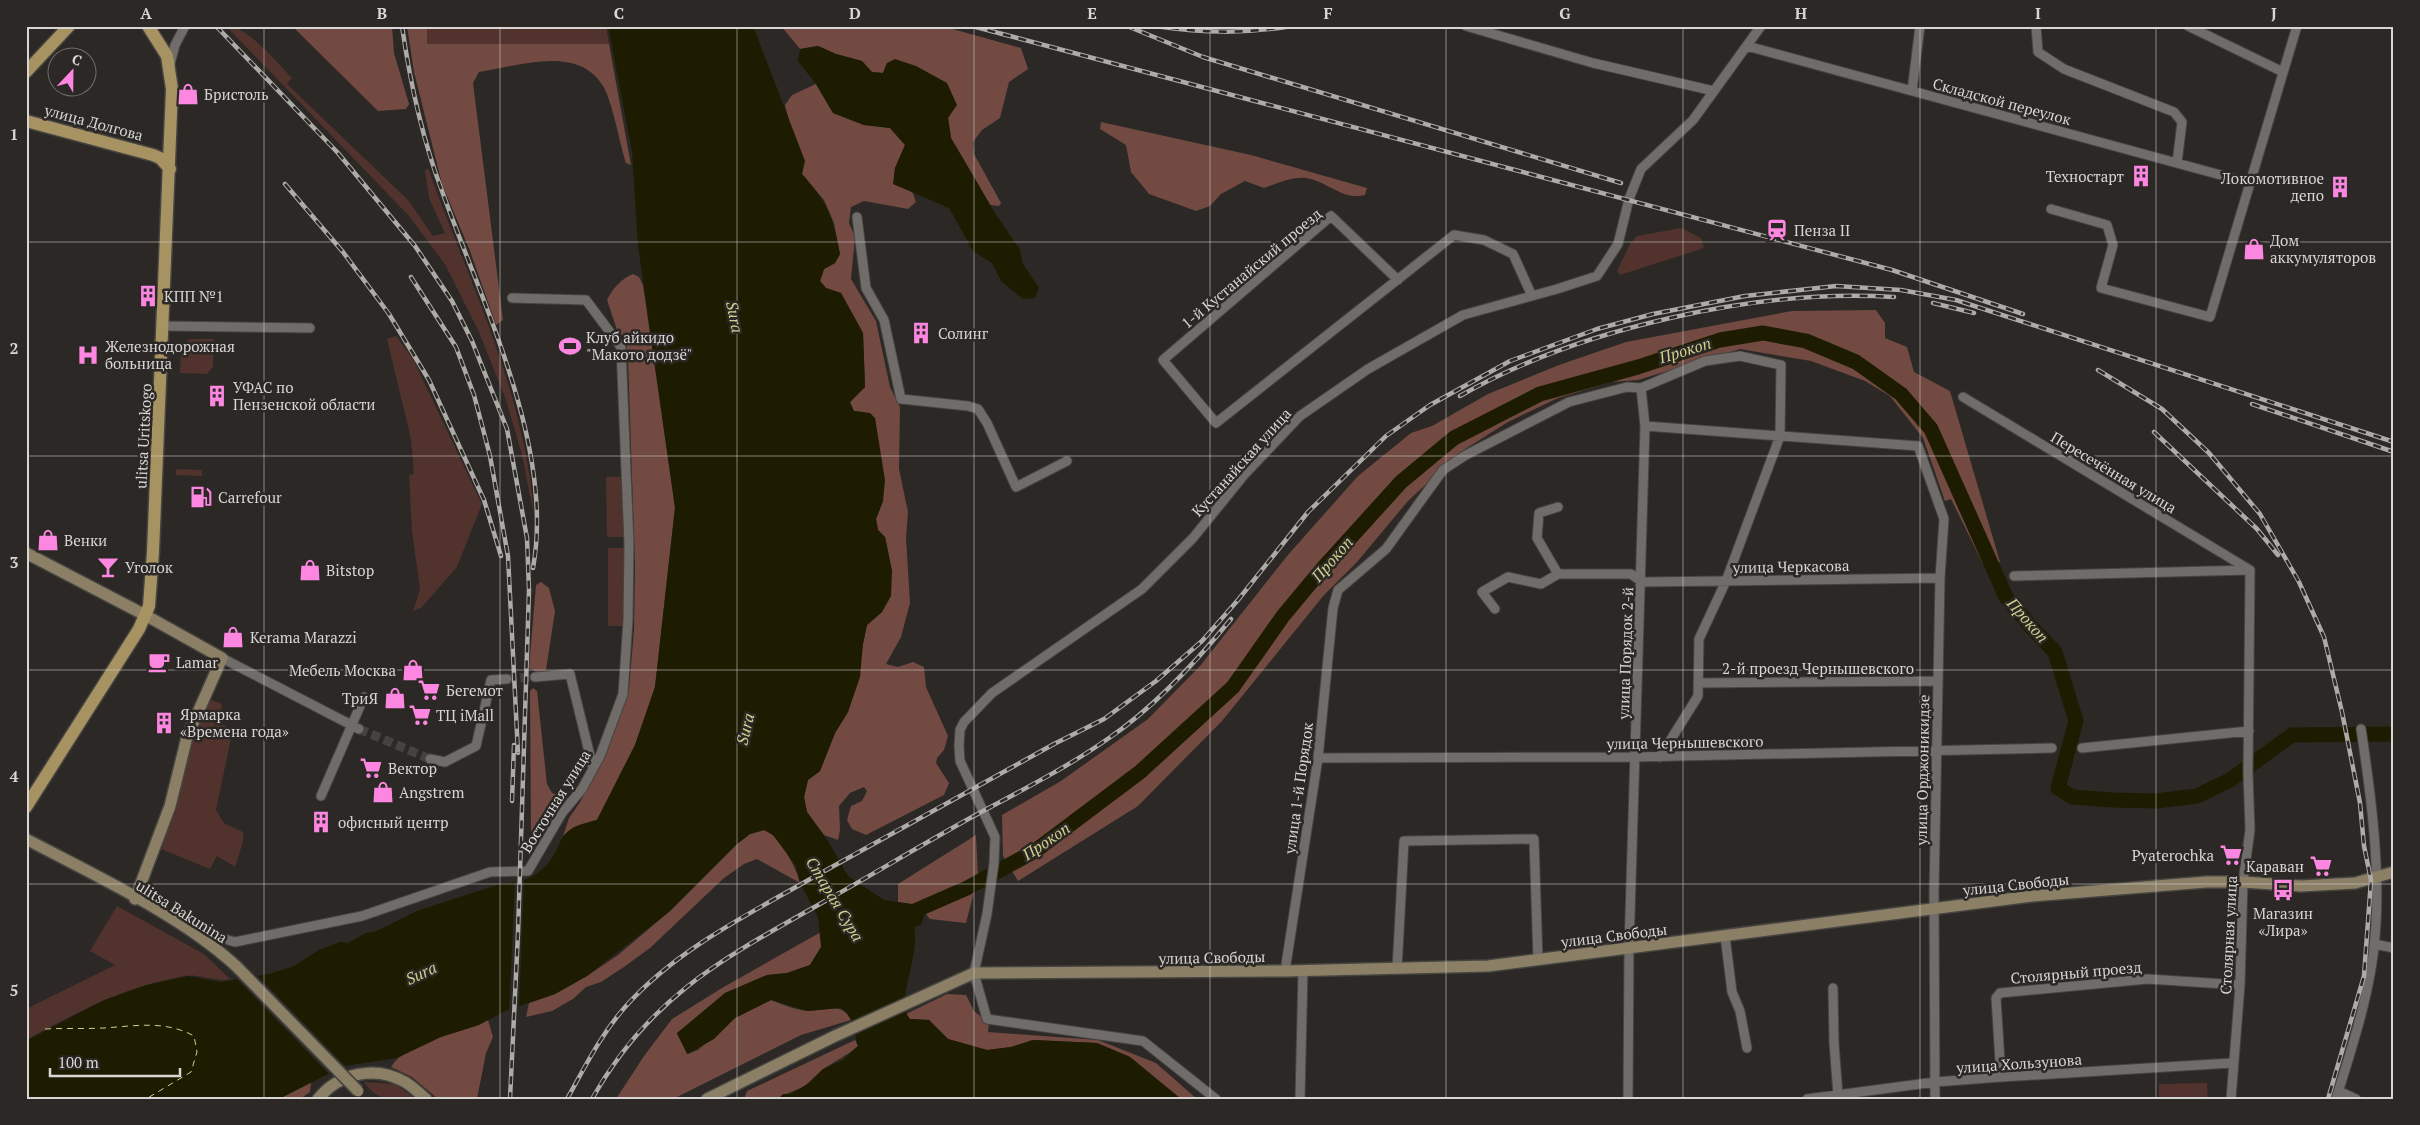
<svg xmlns="http://www.w3.org/2000/svg" width="2420" height="1125" viewBox="0 0 2420 1125" font-family="'PT Serif',serif">
<style>
.green{fill:#51322c}
.forest{fill:#724a42}
.water{fill:#1d1c01}
.pier{fill:#2b2825}
.lines{fill:none;stroke-linecap:round;stroke-linejoin:round}
.river{stroke:#1d1c01;stroke-width:15}
.ferry{stroke:#d0cf8c;stroke-width:1;stroke-dasharray:6 5;stroke-linecap:butt}
.street-tunnel{stroke:#45423f;stroke-width:9;stroke-dasharray:9 4.5;stroke-linecap:butt}
.street-casing{stroke:#464441;stroke-width:11}
.secondary-casing{stroke:#464441;stroke-width:14}
.primary-casing{stroke:#464441;stroke-width:15}
.street{stroke:#6f6c69;stroke-width:9}
.secondary{stroke:#8b7f65;stroke-width:11}
.primary{stroke:#a79261;stroke-width:12}
.rail-casing{stroke:#acaba8;stroke-width:4.5}
.rail{stroke:#2b2825;stroke-width:2.5;stroke-dasharray:8;stroke-linecap:butt}
.secondary-bridge-casing{stroke:#464441;stroke-width:14;stroke-linecap:butt}
.secondary-bridge{stroke:#8b7f65;stroke-width:11}
.grid{fill:none;stroke:#d7d6d4;stroke-width:1;stroke-opacity:0.55}
.labels{text-anchor:middle;dominant-baseline:central;stroke-width:5;stroke-linejoin:round;paint-order:stroke}
.poi-label{font-size:15px;fill:#d7d6d4;stroke:#2b2825;text-anchor:start}
.street-label{font-size:15px;fill:#d7d6d4;stroke:#2b2825}
.water-label{font-size:16px;font-style:italic;fill:#d0cf8c;stroke:#2b2825}
.neatline{fill:none;stroke:#d7d6d4;stroke-width:2}
.grid-label{font-size:16px;text-anchor:middle;font-weight:bold;fill:#d7d6d4}
</style>
<rect width="100%" height="100%" fill="#2b2825"/>
<path class="green" d="M226 26C248 26 276 62 292 78L287 84 408 200 433 236 445 233 429 198 425 171 428 168C469 282 526 394 534 516L522 455 506 400 479 332 446 266 410 217Z
M427 26H606L609 44H427Z
M1681 228 1701 238 1704 248 1620 275 1617 271 1630 244 1637 236Z
M396 336 413 359 482 504 457 567 421 608 413 611 420 589 412 531 409 475 414 474 411 439 387 339Z
M190 339H214L213 367 207 374 180 373 181 344Z
M176 469 202 470V476L176 475Z
M606 477H623L624 537H607Z
M608 548H625V626H608Z
M209 699 222 704 219 723 233 729 216 810 224 823 243 832V842L235 867 217 856 210 869 161 849 195 729Z
M117 906 204 954 230 979C215 983 201 973 185 976 128 985 77 1012 26 1040V1009L115 965 90 951Z
M364 1082 395 1084 416 1099C394 1099 378 1103 364 1082Z
M2207 1083 2208 1099H2159V1084Z"/>
<path class="forest" d="M292 26H392L394 53 409 104 406 109 378 111Z
M407 26H427V44H609L631 165 626 163C620 145 612 100 603 86 578 44 518 66 479 72L473 83 503 320 496 325 470 251 442 184 414 72Z
M781 26H942L1021 48 1028 69 1009 82 1000 118 982 130 973 142 974 154 1001 203 999 206 990 205 951 138 948 118 887 63 883 73 872 72 862 61 836 54 818 46 800 49Z
M816 84 833 113 864 125 890 128 905 145 895 168 894 184 912 191 916 202 908 209 864 201 851 207 849 223 855 237 851 279 876 321 890 387 900 407 899 469 908 512 906 538 910 603 901 637 886 664 898 667 913 662 924 667 926 687 948 736 944 750 937 758 936 763 949 783 944 795 866 835 852 829 847 820 851 806 862 801 867 791 864 787 850 793 839 806 840 830 838 840 824 835 807 812 804 797 808 780 820 771 835 733 848 712 867 625 882 612 892 571 885 537 878 530 876 519 883 501 875 418 863 412 853 411 850 402 865 387 863 333 841 293 826 288 820 281 824 269 835 263 840 254 834 223 824 200 802 174 785 105 792 95Z
M1101 122 1251 155 1367 188 1365 195C1343 201 1327 181 1306 178 1292 176 1276 184 1264 188L1245 181 1221 194 1210 206 1196 211 1149 194 1131 172 1126 145 1100 129Z
M633 274 639 277 643 285 675 507 655 687 635 745 597 820 574 827 563 836 569 818 580 802 608 748 629 689 634 630 635 565 628 359 626 340 617 330 607 300C613 288 621 279 633 274Z
M1876 310 1885 323V338L1907 347 1914 372 1950 391 2000 562 1983 564 1951 499 1945 501 1923 438 1890 396 1865 381 1811 361 1740 349 1638 380 1611 382 1558 398 1508 422 1462 451 1408 501 1357 562 1324 595 1222 721 1138 806 1018 881 1003 856 1002 815 1061 781 1148 719 1200 666 1287 556 1358 476 1411 433 1432 426 1488 394 1559 365 1626 342 1792 311Z
M541 582 549 588 555 611 546 670 541 674 529 668 536 585Z
M533 688 537 691 547 784 552 793 568 798 535 841 531 836 530 691Z
M764 830C779 834 797 869 800 883L757 859 744 864 724 878 650 948 624 967 601 982 586 987 573 999 552 1011 526 1017 529 1003 555 994 587 976 618 955 670 911 737 844 750 834Z
M976 835 978 877 966 923 930 919 918 905 898 902V884Z
M821 932V947L810 965 787 973 767 975 725 993 677 1034 688 1054 698 1050 735 1018 771 1000C781 1004 798 1011 809 1011 826 1010 842 1002 851 1020L801 1035 673 1099H616L644 1056 672 1019 722 988Z
M947 994 966 995 974 1011 989 1023 988 1032 1098 1040 1156 1063 1197 1099H1181L1130 1057 1097 1043 1033 1040 1011 1047 987 1050 948 1039 929 1020 910 1019 906 1014Z
M488 1020 493 1037 486 1053 477 1099H438L412 1077 391 1067C409 1039 459 1035 488 1020Z
M855 1040 858 1046C845 1057 835 1061 822 1070 817 1074 813 1079 808 1083 799 1091 786 1092 778 1099H744L747 1091Z
M311 1082 310 1092 300 1099H279Z"/>
<path class="water" d="M608 26H753L805 161 802 174C829 205 832 214 840 254L835 263 824 269 820 281 826 288 841 293 863 333 865 387 850 402 854 411 870 413 875 418 885 480 883 501 876 519 878 530 885 537 892 571 891 596 882 612 867 625 863 644 860 677 848 712 835 733 820 771 808 780 804 797 807 812 828 841 848 876 884 900 918 905 924 916 921 925 914 927C921 956 894 1000 910 1019L929 1020 948 1039 987 1050 1011 1047 1033 1040 1097 1043 1130 1057 1181 1099H778L783 1094H790L808 1084 823 1069 843 1060 858 1046 851 1020 847 1013 841 1008 808 1011 771 1000 735 1018 714 1039 687 1054 677 1033 725 993 767 975 787 973 810 965 821 947 818 917 800 883 796 866 773 835 764 830 750 834 737 844 670 911 587 976 555 994 505 1011 479 1025 441 1037 397 1058 344 1066 279 1099H26V1041L104 1000 147 985 188 976 221 982 269 974 294 966 319 950 340 942 348 943 366 933 377 931 417 911 503 883C527 883 545 873 556 851 559 846 561 838 565 834 574 825 585 823 597 820L635 745 655 687 675 508 638 245 632 152Z
M818 46 836 54 862 61 872 72 883 73 887 63 895 59 916 66 947 83 957 105 948 118 951 138 995 213 1020 250 1023 264 1039 288 1035 298 1023 299 1001 281 992 263 973 251 949 208 893 184 895 168 905 145 890 128 864 125 833 113 816 84 798 61 800 49Z"/>
<path class="pier" d="M524 878 519 1009 509 1013 515 880Z
M256 974 347 1068 330 1075 235 977Z"/>
<g class="lines">
<path class="river" d="M903 916 967 888 1035 851 1140 772 1233 687 1283 616 1323 568 1401 482 1454 438 1540 394 1638 367 1720 340 1763 333 1806 341 1856 362 1901 394 1931 429 2006 597 2032 628 2055 652 2076 721 2058 788 2072 797 2113 800 2156 801 2197 796 2230 780 2292 735 2394 734"/>
<path class="ferry" d="M45 1029C65 1028 84 1029 104 1028 135 1026 165 1020 194 1036L197 1052 191 1072 146 1099"/>
<path class="street-tunnel" d="M507 679 535 677
M359 729 430 759"/>
<g class="street-casing">
<path id="street" d="M1466 26 1593 63 1714 91
M2036 26 2038 52 2064 69 2174 112 2182 122 2177 163
M2188 26 2283 72
M1747 46 2250 183
M170 64 175 45 185 26
M1912 91 1920 26
M2051 209 2107 225 2113 245 2101 288 2210 317 2297 26
M857 217 866 288 884 320 901 399 968 406 978 409 987 423 1016 487 1067 461
M1398 280 1331 216 1163 360 1216 423 1454 235 1484 240 1513 254 1532 296
M163 326 310 328
M1963 397 2250 570
M1645 426 1918 446 1944 519 1940 578 1934 892 1935 1099
M1558 507 1539 513 1537 538 1558 574
M2014 576 2250 570
M1495 609 1482 592 1508 577 1541 584 1558 574H1631L1642 582 1940 578
M222 658 359 729
M535 677 570 674 593 768
M1698 683 1938 681
M2082 748 2249 731
M1318 758 1635 757 2052 748
M430 759 445 762 476 746 491 680 507 679
M321 796 364 697
M193 930 235 942 362 916 490 872 528 871 562 813 582 789 600 756 623 694 628 620 629 544 621 347 586 300 512 298
M1725 936 1732 992 1740 1011 1747 1048
M2374 944 2394 948
M1397 969 1404 841 1534 839 1538 960
M1285 971 1318 758 1333 608 1338 590 1386 549 1443 470 1466 455 1569 402 1627 387 1641 388 1705 361 1740 356 1781 365 1780 436 1726 581 1699 639 1698 696 1660 757
M1833 988 1834 1043 1838 1095
M2001 1077 1996 998 2000 993 2148 979 2240 985
M2339 1091 2356 1099
M1216 1099 1143 1041 987 1019 974 973 987 914 994 863 995 837 960 761 959 746 960 730 964 722 992 693 1142 589 1193 538 1244 475 1300 416 1368 369 1463 315 1557 289 1597 276 1618 244 1629 199 1641 169 1693 120 1761 26
M1300 1099 1303 971
M1628 1099 1629 948 1645 426 1641 388
M1807 1099 1935 1082 2001 1077 2232 1063
M2231 1099 2240 985 2243 882 2250 830 2248 773 2250 570
M2336 1099C2352 1047 2371 991 2375 937 2381 872 2371 794 2361 729"/>
</g>
<g class="secondary-casing">
<path id="secondary" d="M26 553 145 615 222 658 187 737 170 806 135 899
M26 839C94 875 181 915 236 966
M318 1099C339 1073 375 1065 405 1082 412 1086 419 1093 426 1099
M707 1099 835 1036 974 973 1285 971 1488 966 2032 896 2206 882H2243L2301 886 2355 883 2394 872"/>
</g>
<g class="primary-casing">
<path id="primary" d="M26 72 69 26
M26 121 153 155 160 158 170 169
M26 807 139 629 149 606 153 552 172 89 167 56 148 26"/>
</g>
<use href="#street" class="street"/>
<use href="#secondary" class="secondary"/>
<use href="#primary" class="primary"/>
<g class="rail-casing">
<path id="rail" d="M216 26 338 153 415 246 452 301 472 341 507 429 527 538 529 590 518 933 510 1099
M402 26C410 82 422 138 442 191 482 303 555 448 533 568
M972 26 1892 270 2023 314
M1127 26 1203 57 1621 183
M1155 26C1204 33 1243 34 1292 26
M285 184 343 252 389 314 429 380 484 500 501 556
M411 277 456 347 474 395 490 456 508 556 518 753
M1933 303 1974 313
M2098 370 2162 409 2209 453 2260 514 2299 582 2324 637 2342 712 2360 803 2364 846 2371 880 2364 976 2328 1099
M1460 396C1576 329 1760 288 1894 297
M2252 404 2394 452
M2154 432 2257 529 2278 555
M512 801 514 745
M567 1099C585 1067 601 1034 626 1006 676 950 747 915 812 878 892 833 973 789 1054 744L1104 719 1156 681 1202 641 1238 600 1308 512 1386 436 1430 405 1510 361 1597 329 1653 314 1745 296 1836 286 1901 290 1956 300 2394 442
M592 1099C651 994 726 957 827 900 875 873 923 844 972 817 1018 792 1065 769 1109 738 1156 706 1196 662 1231 619"/>
</g>
<use href="#rail" class="rail"/>
<g class="secondary-bridge-casing">
<path id="secondary-bridge" d="M236 966 358 1091"/>
</g>
<use href="#secondary-bridge" class="secondary-bridge"/>
</g>
<path class="grid" d="M264 26V1099M500 26V1099M737 26V1099M974 26V1099M1210 26V1099M1446 26V1099M1683 26V1099M1920 26V1099M2156 26V1099M26 242H2394M26 456H2394M26 670H2394M26 884H2394"/>
<defs>
<g id="shop-bare" transform="scale(1.725)"><path d="M-5-2.5h2.3a2.7 3.5 0 0 1 5.4 0H5L5.5 6h-11ZM-1.5-2.5h3a1.5 2.3 0 0 0-3 0Z" fill="#fd86e1" stroke="#2b2825" stroke-width="2.5" paint-order="stroke"/></g>
<g id="building-bare" transform="scale(1.725)"><path d="M-4-6H4V6H1V3H-1V6H-4ZM-2.5-4.3h1.7v1.8h-1.7ZM.8-4.3h1.7v1.8H.8ZM-2.5-1h1.7V.8h-1.7ZM.8-1h1.7V.8H.8Z" fill="#fd86e1" stroke="#2b2825" stroke-width="2.5" paint-order="stroke"/></g>
<g id="station-bare" transform="scale(1.725)"><path d="M-3-6H3Q5-6 5-4V2Q5 4 3 4L4.5 6H3L1.5 4h-3L-3 6H-4.5L-3 4Q-5 4-5 2V-4Q-5-6-3-6ZM-3.5-4v3h7v-3ZM-3.5 1v1.5H-2V1ZM2 1v1.5H3.5V1Z" fill="#fd86e1" stroke="#2b2825" stroke-width="2.5" paint-order="stroke"/></g>
<g id="stadium-bare" transform="scale(1.725)"><path d="M0-5a6.5 5 0 1 0 0 10a6.5 5 0 1 0 0-10ZM-3.5-1.8h7v3.6h-7Z" fill="#fd86e1" stroke="#2b2825" stroke-width="2.5" paint-order="stroke"/></g>
<g id="hospital-bare" transform="scale(1.725)"><path d="M-5-5h3v3.5h4V-5h3V5h-3V1.5h-4V5h-3Z" fill="#fd86e1" stroke="#2b2825" stroke-width="2.5" paint-order="stroke"/></g>
<g id="fuel-bare" transform="scale(1.725)"><path d="M-5.5-6h7V0h2V4h1.3V-2.5L3-4.5l.8-.8L6-3V5H2.5V1h-1V6h-7ZM-4.2-4.7v3.2H.2V-4.7Z" fill="#fd86e1" stroke="#2b2825" stroke-width="2.5" paint-order="stroke"/></g>
<g id="bar-bare" transform="scale(1.725)"><path d="M-6-5H6L.8 .8V4.5H3.5V6h-7V4.5H-.8V.8Z" fill="#fd86e1" stroke="#2b2825" stroke-width="2.5" paint-order="stroke"/></g>
<g id="cafe-bare" transform="scale(1.725)"><path d="M-5.5-4.5H6V0H3Q3 3.5 0 3.5H-2.5Q-5.5 3.5-5.5 0ZM3-3.2v2h1.7v-2ZM-6 4.5H4V6H-6Z" fill="#fd86e1" stroke="#2b2825" stroke-width="2.5" paint-order="stroke"/></g>
<g id="supermarket-bare" transform="scale(1.725)"><path d="M-6-5.5h2.5l.6 2H6L4.5 2H-2.5L-4.4-4H-6ZM-1.5 3.2a1.3 1.3 0 1 0 .1 0ZM3 3.2a1.3 1.3 0 1 0 .1 0Z" fill="#fd86e1" stroke="#2b2825" stroke-width="2.5" paint-order="stroke"/></g>
<g id="bus-bare" transform="scale(1.725)"><path d="M-5-6H5V4H4V6H2V4H-2V6H-4V4H-5ZM-3.5-4V0h7V-4ZM-3.5 1.2v1.5H-2V1.2ZM2 1.2v1.5H3.5V1.2Z" fill="#fd86e1" stroke="#2b2825" stroke-width="2.5" paint-order="stroke"/></g>
</defs>
<g fill-rule="evenodd">
<use href="#shop-bare" x="188" y="94"/>
<use href="#building-bare" x="2141" y="176"/>
<use href="#building-bare" x="2340" y="187"/>
<use href="#station-bare" x="1777" y="230"/>
<use href="#shop-bare" x="2254" y="249"/>
<use href="#building-bare" x="148" y="296"/>
<use href="#building-bare" x="921" y="333"/>
<use href="#stadium-bare" x="570" y="346"/>
<use href="#hospital-bare" x="88" y="355"/>
<use href="#building-bare" x="217" y="396"/>
<use href="#fuel-bare" x="201" y="497"/>
<use href="#shop-bare" x="48" y="540"/>
<use href="#bar-bare" x="108" y="567"/>
<use href="#shop-bare" x="310" y="570"/>
<use href="#shop-bare" x="233" y="637"/>
<use href="#cafe-bare" x="159" y="662"/>
<use href="#shop-bare" x="413" y="670"/>
<use href="#supermarket-bare" x="429" y="690"/>
<use href="#shop-bare" x="395" y="698"/>
<use href="#supermarket-bare" x="420" y="715"/>
<use href="#building-bare" x="164" y="723"/>
<use href="#supermarket-bare" x="371" y="768"/>
<use href="#shop-bare" x="383" y="792"/>
<use href="#building-bare" x="321" y="822"/>
<use href="#supermarket-bare" x="2231" y="855"/>
<use href="#supermarket-bare" x="2321" y="866"/>
<use href="#bus-bare" x="2283" y="890"/>
</g>
<g class="labels">
<g class="poi-label">
<text x="204" y="94">Бристоль</text>
<text x="2124" y="176" text-anchor="end">Техностарт</text>
<text x="2324" y="178" text-anchor="end">Локомотивное<tspan x="2324" dy="17">депо</tspan></text>
<text x="1794" y="230">Пенза II</text>
<text x="2270" y="240">Дом<tspan x="2270" dy="17">аккумуляторов</tspan></text>
<text x="164" y="296">КПП №1</text>
<text x="938" y="333">Солинг</text>
<text x="586" y="337">Клуб айкидо<tspan x="586" dy="17">"Макото додзё"</tspan></text>
<text x="105" y="346">Железнодорожная<tspan x="105" dy="17">больница</tspan></text>
<text x="233" y="387">УФАС по<tspan x="233" dy="17">Пензенской области</tspan></text>
<text x="218" y="497">Carrefour</text>
<text x="64" y="540">Венки</text>
<text x="125" y="567">Уголок</text>
<text x="326" y="570">Bitstop</text>
<text x="250" y="637">Kerama Marazzi</text>
<text x="176" y="662">Lamar</text>
<text x="396" y="670" text-anchor="end">Мебель Москва</text>
<text x="446" y="690">Бегемот</text>
<text x="378" y="698" text-anchor="end">ТриЯ</text>
<text x="180" y="714">Ярмарка<tspan x="180" dy="17">«Времена года»</tspan></text>
<text x="436" y="715">ТЦ iMall</text>
<text x="388" y="768">Вектор</text>
<text x="399" y="792">Angstrem</text>
<text x="338" y="822">офисный центр</text>
<text x="2214" y="855" text-anchor="end">Pyaterochka</text>
<text x="2304" y="866" text-anchor="end">Караван</text>
<text x="2283" y="913" text-anchor="middle">Магазин<tspan x="2283" dy="17">«Лира»</tspan></text>
</g>
<g class="street-label">
<text transform="translate(2002 101) rotate(15)">Складской переулок</text>
<text transform="translate(94 122) rotate(15)">улица Долгова</text>
<text transform="translate(1251 268) rotate(-40)">1-й Кустанайский проезд</text>
<text transform="translate(143 436) rotate(-87)">ulitsa Uritskogo</text>
<text transform="translate(1241 462) rotate(-48)">Кустанайская улица</text>
<text transform="translate(2114 472) rotate(31)">Пересечённая улица</text>
<text transform="translate(1791 566) rotate(-1)">улица Черкасова</text>
<text transform="translate(1625 653) rotate(-88)">улица Порядок 2-й</text>
<text x="1818" y="668">2-й проезд Чернышевского</text>
<text transform="translate(1685 742) rotate(-1)">улица Чернышевского</text>
<text transform="translate(1922 770) rotate(-89)">улица Орджоникидзе</text>
<text transform="translate(1298 788) rotate(-82)">улица 1-й Порядок</text>
<text transform="translate(555 801) rotate(-58)">Восточная улица</text>
<text transform="translate(2016 884) rotate(-6)">улица Свободы</text>
<text transform="translate(182 911) rotate(32)">ulitsa Bakunina</text>
<text transform="translate(1614 935) rotate(-7)">улица Свободы</text>
<text transform="translate(2228 935) rotate(-87)">Столярная улица</text>
<text transform="translate(1212 957) rotate(-1)">улица Свободы</text>
<text transform="translate(2076 972) rotate(-5)">Столярный проезд</text>
<text transform="translate(2019 1063) rotate(-4)">улица Хользунова</text>
</g>
<g class="water-label">
<text transform="translate(735 317) rotate(79)">Sura</text>
<text transform="translate(1685 350) rotate(-17)">Прокоп</text>
<text transform="translate(1332 559) rotate(-49)">Прокоп</text>
<text transform="translate(2028 620) rotate(49)">Прокоп</text>
<text transform="translate(745 729) rotate(-76)">Sura</text>
<text transform="translate(1046 841) rotate(-34)">Прокоп</text>
<text transform="translate(835 899) rotate(59)">Старая Сура</text>
<text transform="translate(421 973) rotate(-25)">Sura</text>
</g>
</g>
<rect width="2420" height="1125" fill="none" stroke="#2b2825" stroke-width="55"/>
<g transform="translate(72 72) rotate(22)"><circle r="24" fill="#2b2825" stroke="#706e6b"/>
<path d="M0-4L9 19L0 12L-9 19Z" fill="#fd86e1"/>
<text y="-8" font-size="14" font-weight="bold" text-anchor="middle" fill="#d7d6d4">С</text>
</g>
<path d="M50 1068v8h130v-8" fill="none" stroke="#d7d6d4" stroke-width="2.5"/>
<text x="58" y="1068" font-size="15" fill="#d7d6d4" stroke="#2b2825" stroke-width="4" paint-order="stroke">100 m</text>
<rect x="28" y="28" width="2364" height="1070" class="neatline"/>
<g class="grid-label">
<text x="146" y="19">A</text>
<text x="382" y="19">B</text>
<text x="619" y="19">C</text>
<text x="855" y="19">D</text>
<text x="1092" y="19">E</text>
<text x="1328" y="19">F</text>
<text x="1565" y="19">G</text>
<text x="1801" y="19">H</text>
<text x="2038" y="19">I</text>
<text x="2274" y="19">J</text>
<text x="14" y="140">1</text>
<text x="14" y="354">2</text>
<text x="14" y="568">3</text>
<text x="14" y="782">4</text>
<text x="14" y="996">5</text>
</g>
</svg>
